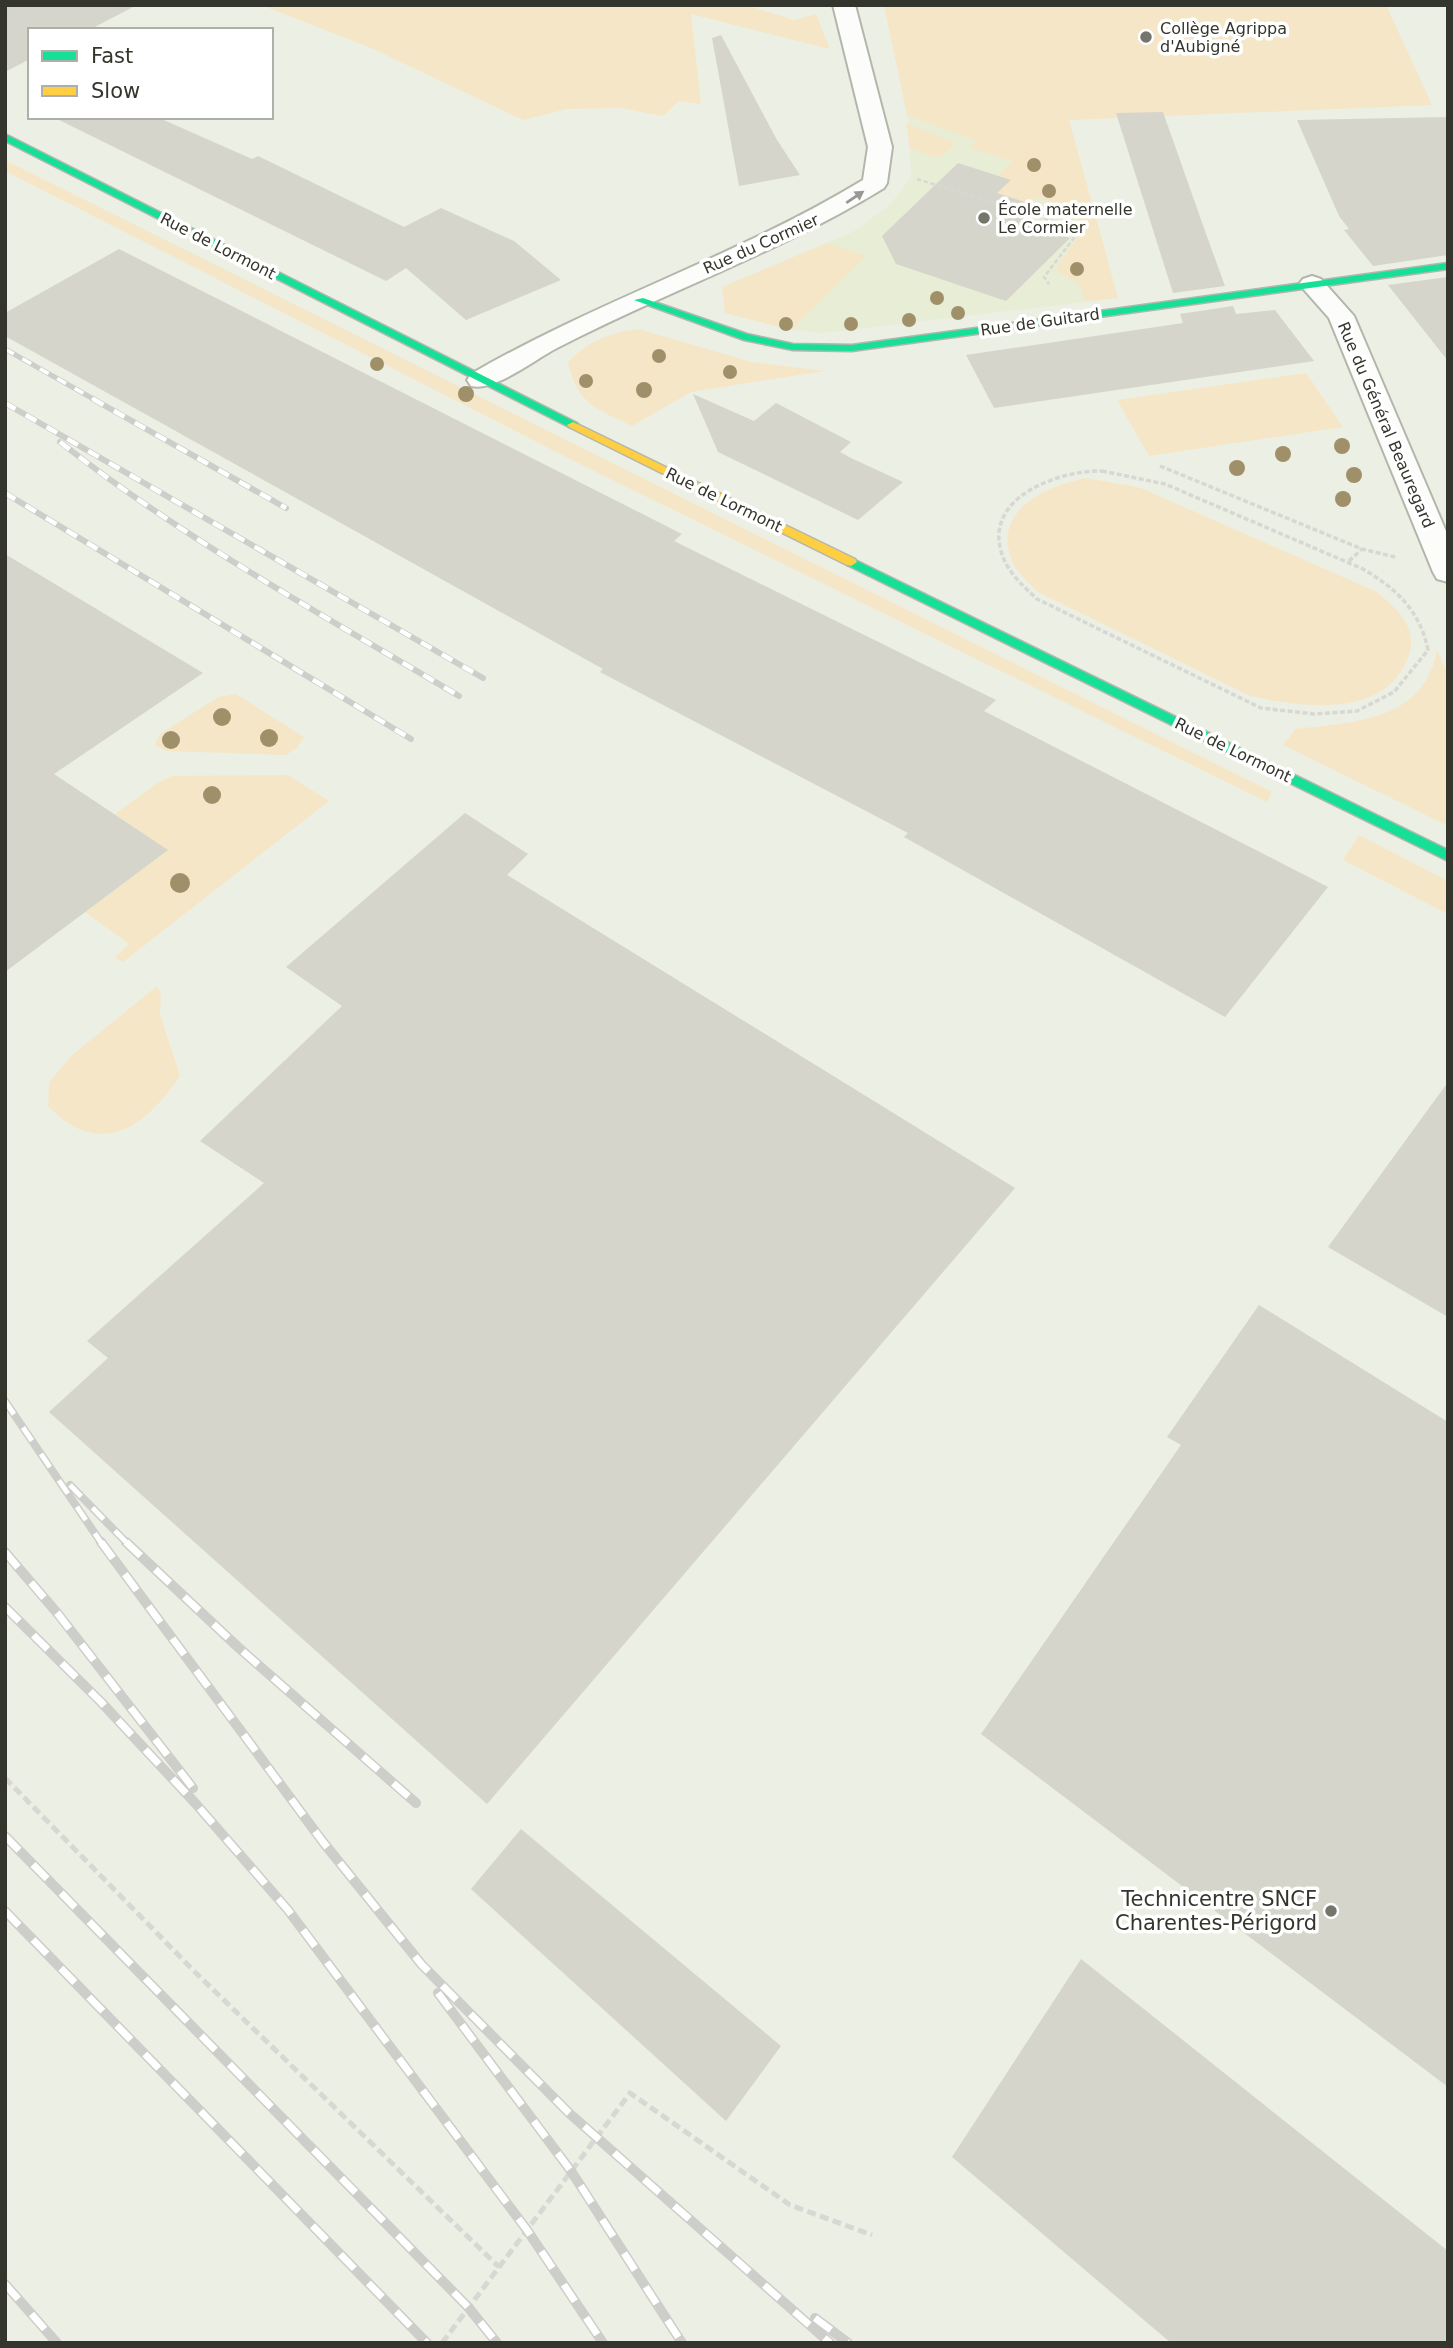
<svg xmlns="http://www.w3.org/2000/svg" width="1453" height="2348" viewBox="0 0 1453 2348" font-family="'DejaVu Sans',sans-serif">
<style>
.built{fill:#e8edd6}
.green{fill:#f6e6c8}
.building{fill:#d5d5cb}
.lines{fill:none;stroke-linecap:round;stroke-linejoin:round}
.street-casing{stroke:#b4b6ac;stroke-width:4}
.fast-casing{stroke:#b4b6ac;stroke-width:3}
.slow-casing{stroke:#b4b6ac;stroke-width:3}
.path-far2{stroke:#d7d7d4;stroke-width:2.5;stroke-dasharray:4.5 2.5;stroke-linecap:butt}
.path-far1{stroke:#d7d7d4;stroke-width:3.5;stroke-dasharray:5 2.5;stroke-linecap:butt}
.path{stroke:#d7d7d4;stroke-width:5;stroke-dasharray:9 4.5;stroke-linecap:butt}
.street{fill:#fcfdfb;fill-rule:evenodd}
.fast{fill:#16e098;fill-rule:evenodd}
.slow{fill:#ffcf43;fill-rule:evenodd}
.rail-far3-casing{stroke:#cdcdca;stroke-width:5}
.rail-far2-casing{stroke:#cdcdca;stroke-width:6}
.rail-far1-casing{stroke:#cdcdca;stroke-width:8}
.rail-casing{stroke:#cdcdca;stroke-width:10}
.rail-far3{stroke:#fff;stroke-width:3.5;stroke-dasharray:10;stroke-linecap:butt}
.rail-far2{stroke:#fff;stroke-width:4.5;stroke-dasharray:12;stroke-linecap:butt}
.rail-far1{stroke:#fff;stroke-width:5;stroke-dasharray:16;stroke-linecap:butt}
.rail{stroke:#fff;stroke-width:7;stroke-dasharray:20;stroke-linecap:butt}
.tree{fill:#a0906a}
.oneway{fill:#989994}
.poi-dot{fill:#74766c;stroke:#fff;stroke-width:2.5}
.labels{text-anchor:middle;dominant-baseline:central;stroke-width:7;stroke-linejoin:round;paint-order:stroke}
.far-poi-label{font-size:16px;fill:#34352c;stroke:#fff;text-anchor:start}
.far-street-label{font-size:16px;fill:#34352c;stroke:#fff}
.near-poi-label{font-size:21px;fill:#34352c;stroke:#fff;text-anchor:end}
</style>
<rect width="100%" height="100%" fill="#ecefe3"/>
<path class="built" d="M884 5H1386L1432 105 1069 120 1118 298 823 333 791 330 725 313 722 287 853 232 890 205 911 177 908 113Z"/>
<path class="green" d="M261 5H746L794 20 816 14 830 49 691 14 701 104 679 101 663 116 620 108 567 109 523 120 371 48Z
M884 5H1386L1432 105 1069 120 1118 298 1085 301 1078 283 1057 271V266L1080 234 1082 225 1074 215 1077 210 1037 197 1030 204 997 193 1010 180 997 176 1012 161 970 148 976 141 907 115Z
M906 123 956 143 940 158 910 149Z
M5 160 1272 792 1267 802 584 466 5 171Z
M827 243 866 256 791 330 725 313 722 287Z
M639 329 751 362 825 371 691 392 632 426C596 409 577 404 568 362 588 341 611 332 639 329Z
M1306 373 1343 427 1149 456 1117 400Z
M1087 478 1141 488 1377 592C1399 611 1419 628 1408 658 1384 720 1300 707 1250 696L1038 592C1030 584 1018 574 1013 563 989 511 1048 485 1087 478Z
M1437 650 1448 674V826L1283 745 1296 729C1355 722 1424 721 1437 650Z
M236 694 304 737 297 748 286 755 166 751 155 745 159 735 218 697Z
M288 775 329 801 123 962 115 957 129 944 85 912 167 850 115 814 156 784 172 776Z
M1359 835 1448 881V914L1343 860Z
M157 986 161 994 160 1014 180 1076C145 1128 100 1160 48 1106L49 1082 71 1056Z"/>
<path class="building" d="M5 5H137L89 30H30V59L5 72Z
M721 35 777 140 800 175 739 186 712 38Z
M1163 112 1205 231 1225 286 1173 293 1116 113Z
M53 117H157L252 159 258 156 404 227 441 208 514 241 561 280 466 320 406 268 386 281Z
M1448 117V255L1373 266 1344 230 1349 229 1339 216 1297 120Z
M958 163 1011 180 997 193 1037 206 1022 221 1070 238 1006 301 896 264 882 236Z
M119 249 682 534 674 541 996 700 984 711 1328 887 1225 1017 904 837 908 833 600 672 603 669 5 336V313Z
M1448 277V361L1388 285Z
M1233 306 1236 314 1275 310 1314 361 994 408 966 355 1183 323 1180 314Z
M693 394 754 421 776 403 851 442 840 452 851 458 903 482 858 520 718 452Z
M5 554 203 673 54 774 168 850 5 972Z
M465 813 528 854 507 875 1015 1188 487 1804 49 1412 108 1358 87 1341 264 1183 200 1141 342 1006 286 967Z
M1448 1082V1317L1328 1247Z
M1259 1305 1448 1422V2087L981 1734 1181 1445 1167 1437Z
M521 1829 781 2046 726 2121 471 1889Z
M1081 1959 1448 2251V2343H1171L952 2157Z"/>
<g class="lines">
<g class="street-casing">
<path id="street" d="M833 5H855L892 147 887 183 884 188C780 252 665 292 557 348 535 359 495 392 471 386L467 380 471 374C598 300 738 256 863 180L868 147Z
M1312 276 1321 279 1354 316 1448 536V582L1437 579 1433 572 1329 318 1299 284 1303 279Z"/>
</g>
<g class="fast-casing">
<path id="fast" d="M5 134 577 423 579 425 573 428 569 427 5 141Z
M1448 263V269L852 351 793 350 744 340 634 300 643 298 747 334 793 344 852 345Z
M851 558 1448 850V861L847 565 845 562Z"/>
</g>
<g class="slow-casing">
<path id="slow" d="M573 422 855 559 857 562 851 566 847 565 569 427 567 425Z"/>
</g>
<path class="path-far2" d="M917 179 1072 227 1077 234 1044 277 1049 284"/>
<path class="path-far1" d="M1160 466 1362 549 1395 557
M1102 471 1165 484 1363 569C1397 589 1420 611 1428 650L1394 692 1357 711 1314 714 1261 708 1037 599C1023 586 1006 571 1001 551 985 496 1061 470 1102 471Z
M1349 561 1362 549"/>
<path class="path" d="M5 1778 196 1973 499 2267
M442 2343 630 2093 790 2205 872 2235"/>
<use href="#street" class="street"/>
<use href="#fast" class="fast"/>
<use href="#slow" class="slow"/>
<g class="rail-far3-casing">
<path id="rail-far3" d="M5 349 97 401"/>
</g>
<g class="rail-far2-casing">
<path id="rail-far2" d="M93 399 286 508
M5 403 483 678
M60 442C185 540 323 615 459 696
M5 493 411 739"/>
</g>
<g class="rail-far1-casing">
<path id="rail-far1" d="M5 1401 102 1544
M70 1485 128 1544"/>
</g>
<g class="rail-casing">
<path id="rail" d="M101 1542 323 1842 422 1965 569 2113 830 2343
M126 1542 239 1648 416 1803
M5 1552 58 1614 193 1788
M5 1607 101 1702 196 1804 288 1910 527 2230 603 2343
M5 1836 468 2307 497 2343
M5 1911 427 2343
M438 1993 571 2171 682 2343
M5 2284 57 2343
M815 2318 848 2343"/>
</g>
<use href="#rail-far3" class="rail-far3"/>
<use href="#rail-far2" class="rail-far2"/>
<use href="#rail-far1" class="rail-far1"/>
<use href="#rail" class="rail"/>
</g>
<g class="tree">
<circle cx="1034" cy="165" r="7"/>
<circle cx="1049" cy="191" r="7"/>
<circle cx="1077" cy="269" r="7"/>
<circle cx="937" cy="298" r="7"/>
<circle cx="958" cy="313" r="7"/>
<circle cx="909" cy="320" r="7"/>
<circle cx="786" cy="324" r="7"/>
<circle cx="851" cy="324" r="7"/>
<circle cx="659" cy="356" r="7"/>
<circle cx="377" cy="364" r="7"/>
<circle cx="730" cy="372" r="7"/>
<circle cx="586" cy="381" r="7"/>
<circle cx="644" cy="390" r="8"/>
<circle cx="466" cy="394" r="8"/>
<circle cx="1342" cy="446" r="8"/>
<circle cx="1283" cy="454" r="8"/>
<circle cx="1237" cy="468" r="8"/>
<circle cx="1354" cy="475" r="8"/>
<circle cx="1343" cy="499" r="8"/>
<circle cx="222" cy="717" r="9"/>
<circle cx="269" cy="738" r="9"/>
<circle cx="171" cy="740" r="9"/>
<circle cx="212" cy="795" r="9"/>
<circle cx="180" cy="883" r="10"/>
</g>
<defs><path id="oneway-solid" d="M-6-.8H1V-3.2L6.5 0L1 3.2V.8H-6Z" transform="scale(1.75)"/></defs>
<use class="oneway" href="#oneway-solid" transform="translate(855 197) rotate(-34)"/>
<g class="poi-dot">
<circle cx="1146" cy="37" r="7"/>
<circle cx="984" cy="218" r="7"/>
<circle cx="1331" cy="1911" r="7"/>
</g>
<g class="labels">
<g class="far-poi-label">
<text x="1160" y="28">Collège Agrippa<tspan x="1160" dy="18">d'Aubigné</tspan></text>
<text x="998" y="209">École maternelle<tspan x="998" dy="18">Le Cormier</tspan></text>
</g>
<g class="far-street-label">
<text transform="translate(761 244) rotate(-24)">Rue du Cormier</text>
<text transform="translate(218 246) rotate(27)">Rue de Lormont</text>
<text transform="translate(1040 322) rotate(-8)">Rue de Guitard</text>
<text transform="translate(1386 425) rotate(67)">Rue du Général Beauregard</text>
<text transform="translate(724 500) rotate(26)">Rue de Lormont</text>
<text transform="translate(1233 750) rotate(26)">Rue de Lormont</text>
</g>
<g class="near-poi-label">
<text x="1317" y="1899">Technicentre SNCF<tspan x="1317" dy="24">Charentes-Périgord</tspan></text>
</g>
</g>
<rect width="1453" height="2348" fill="none" stroke="#34352c" stroke-width="14"/>
<rect x="28" y="28" width="245" height="91" fill="#ffffff" stroke="#aeaeab" stroke-width="2"/>
<rect x="42" y="51" width="35" height="10" fill="#16e098" stroke="#aeaeab" stroke-width="2"/>
<text x="91" y="63" font-size="21" fill="#34352c">Fast</text>
<rect x="42" y="86" width="35" height="10" fill="#ffcf43" stroke="#aeaeab" stroke-width="2"/>
<text x="91" y="98" font-size="21" fill="#34352c">Slow</text>
</svg>
